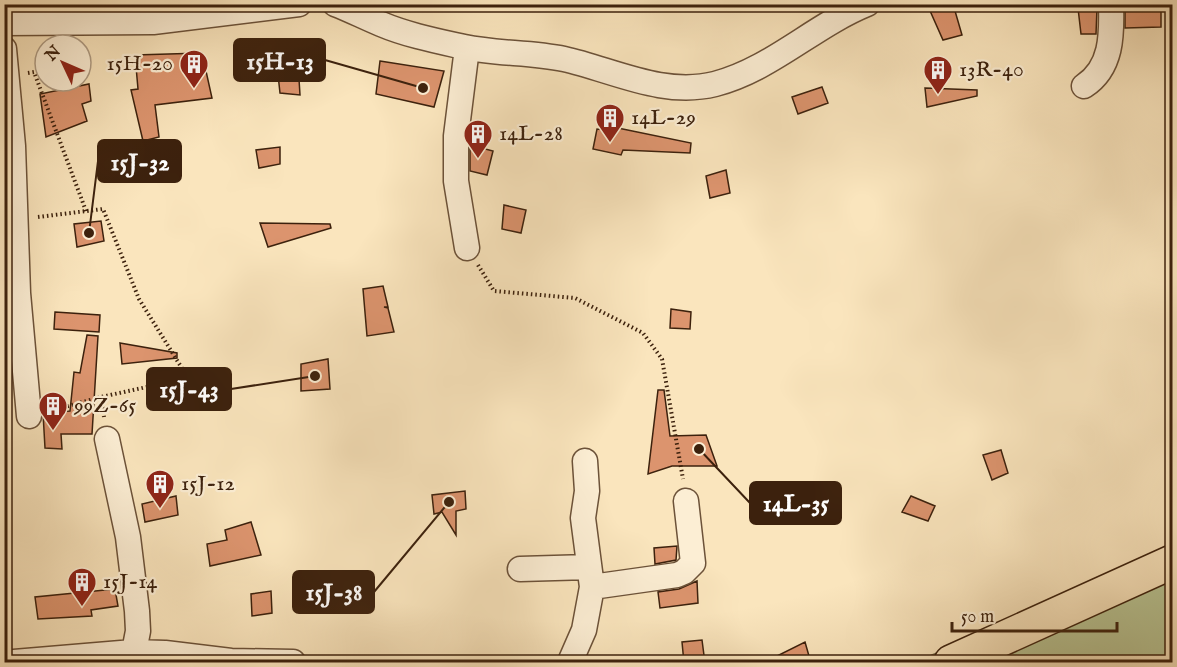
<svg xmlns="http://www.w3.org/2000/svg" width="1177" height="667" viewBox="0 0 1177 667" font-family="'IM FELL English',serif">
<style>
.green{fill:#b9c695;stroke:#7a7451;stroke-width:1.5}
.building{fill:#dc946e;stroke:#3c210d;stroke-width:1.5}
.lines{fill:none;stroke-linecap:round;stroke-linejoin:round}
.street-casing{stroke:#6c5239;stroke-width:27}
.primary-casing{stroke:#3c210d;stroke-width:36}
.path{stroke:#3c210d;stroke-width:4;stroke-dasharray:1.5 3;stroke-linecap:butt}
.street{stroke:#fceed4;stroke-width:24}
.primary{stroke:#fae5bd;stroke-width:33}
.labels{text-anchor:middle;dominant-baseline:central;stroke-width:4.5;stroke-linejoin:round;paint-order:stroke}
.poi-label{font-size:22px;fill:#3c210d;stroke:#fceed4;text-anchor:start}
.leader{fill:none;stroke:#3c210d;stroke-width:2}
.callout-dot{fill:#3c210d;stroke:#fceed4;stroke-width:2}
.callout{fill:#3c210d;stroke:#3c210d;stroke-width:2}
.callout-label{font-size:24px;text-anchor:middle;font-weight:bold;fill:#fff}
</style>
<rect width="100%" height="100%" fill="#fae5bd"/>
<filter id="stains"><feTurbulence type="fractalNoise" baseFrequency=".00333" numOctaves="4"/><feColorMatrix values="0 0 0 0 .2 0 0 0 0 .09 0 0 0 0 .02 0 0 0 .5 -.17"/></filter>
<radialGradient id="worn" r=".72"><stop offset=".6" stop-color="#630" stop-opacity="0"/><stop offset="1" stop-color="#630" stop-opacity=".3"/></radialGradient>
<path class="green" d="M1172 556V662H915Z"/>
<path class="building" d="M927 4H953L962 35 943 40Z
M1161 6V27L1125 28V9Z
M1078 8H1097L1096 34H1081Z
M202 53 212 98 155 105 159 137 143 141 131 90 138 89 135 55Z
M276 56 298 63 300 95 280 93Z
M380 61 444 71 434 107 376 94Z
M89 84 91 101 82 104 87 121 46 137 40 94Z
M822 87 828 103 798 114 792 97Z
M925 88 977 90V96L927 107Z
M613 127 691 143 690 153 623 150 621 155 593 149 597 129 612 131Z
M470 145 493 151 487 175 470 171Z
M280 147V164L259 168 256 150Z
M726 170 730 193 710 198 706 176Z
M504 205 526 210 521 233 502 229Z
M101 221 104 241 77 247 74 224Z
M260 223 330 224 331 228 268 247Z
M383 286 388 307H384L388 308 394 332 367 336 363 289Z
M671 309 691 312 690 329 670 328Z
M55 312 100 315 99 332 54 329Z
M87 335 98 336 92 434H61L62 449 45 448 43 413 70 411 74 372 80 373Z
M120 343 177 353V358L122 364Z
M328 359 330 389 301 391V364Z
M658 390H664L670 436 706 435 717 466H672L648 474Z
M1001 450 1008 473 992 480 983 455Z
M465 491 466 509 456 511V535L442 512 434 514 432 495Z
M176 496 178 515 145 522 142 504Z
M911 496 935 506 928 521 902 512Z
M251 522 261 555 210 566 207 544 227 540 225 530Z
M677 546 676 560 655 564 654 548Z
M697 581 698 603 660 608 658 592 679 589Z
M115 589 118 606 91 610 92 616 38 619 35 597Z
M271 591 272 613 252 616 251 594Z
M702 640 705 663H684L682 642Z
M805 642 811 663H763Z"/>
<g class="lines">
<g class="street-casing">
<path id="street" d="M335 4C351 10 366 18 381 24 407 35 437 41 464 47 497 54 531 52 564 59 613 70 663 97 715 84 772 69 813 26 867 4
M4 23 153 22 299 4
M467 48 456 136V181L467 248
M4 49 13 146 18 293 29 416
M1084 86C1112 68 1112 35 1111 4
M107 439 128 537 137 611 138 631 132 662
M585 461 587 491 583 518 592 587
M520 569 589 567
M14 662 133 652 165 653 231 661 293 662
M570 662 584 630 592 587 677 575 684 572 693 563 686 501"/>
</g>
<g class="primary-casing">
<path id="primary" d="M951 662 1172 562"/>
</g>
<path class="path" d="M28 73 34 72 86 211
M38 217 103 209 139 299 188 378 101 397
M478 265 494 291 575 298 643 333 662 359 683 479
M50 411 101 397 104 417"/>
<use href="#street" class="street"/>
<use href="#primary" class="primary"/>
</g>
<defs>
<g id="building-pin" transform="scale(1.5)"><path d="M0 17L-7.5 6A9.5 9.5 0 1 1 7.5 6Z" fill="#8f2418" stroke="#fceed4"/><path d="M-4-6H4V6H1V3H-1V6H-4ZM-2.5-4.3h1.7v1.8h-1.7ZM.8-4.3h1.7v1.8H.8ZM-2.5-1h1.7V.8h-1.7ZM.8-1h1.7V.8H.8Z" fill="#fff"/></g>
</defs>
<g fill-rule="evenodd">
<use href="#building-pin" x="194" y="64"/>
<use href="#building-pin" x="938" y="70"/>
<use href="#building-pin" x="610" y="118"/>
<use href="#building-pin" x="478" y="134"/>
<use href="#building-pin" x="53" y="406"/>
<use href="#building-pin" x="160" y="484"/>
<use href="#building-pin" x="82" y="582"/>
</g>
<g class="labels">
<g class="poi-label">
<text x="173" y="64" text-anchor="end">15H-20</text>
<text x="959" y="70">13R-40</text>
<text x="631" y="118">14L-29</text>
<text x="499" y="134">14L-28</text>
<text x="74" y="406">99Z-65</text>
<text x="181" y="484">15J-12</text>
<text x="103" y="582">15J-14</text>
</g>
</g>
<path class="leader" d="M423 88L325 60M89 233L98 161M315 376L231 389M699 449L750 503M449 502L374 592"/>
<g class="callout-dot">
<circle cx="423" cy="88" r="6"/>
<circle cx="89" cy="233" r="6"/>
<circle cx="315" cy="376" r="6"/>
<circle cx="699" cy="449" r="6"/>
<circle cx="449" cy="502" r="6"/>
</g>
<g class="callout">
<rect x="234" y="39" width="91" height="42" rx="6"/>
<rect x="98" y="140" width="83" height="42" rx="6"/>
<rect x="147" y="368" width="84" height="42" rx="6"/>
<rect x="750" y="482" width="91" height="42" rx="6"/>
<rect x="293" y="571" width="81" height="42" rx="6"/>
</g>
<g class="callout-label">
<text x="280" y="69">15H-13</text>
<text x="140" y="170">15J-32</text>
<text x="189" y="397">15J-43</text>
<text x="796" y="511">14L-35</text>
<text x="334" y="600">15J-38</text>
</g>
<rect width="1177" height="667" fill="none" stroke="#fae5bd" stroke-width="24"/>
<rect x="6" y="6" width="1165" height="655" fill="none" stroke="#3c210d" stroke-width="3"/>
<rect x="12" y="12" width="1153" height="643" fill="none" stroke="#3c210d" stroke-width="1.5"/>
<g transform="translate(63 63) rotate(314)"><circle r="28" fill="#fceed4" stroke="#af9c84" stroke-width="1.5"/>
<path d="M0-4.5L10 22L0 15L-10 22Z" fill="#8f2418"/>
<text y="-9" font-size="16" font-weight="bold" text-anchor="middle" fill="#3c210d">N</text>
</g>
<path d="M952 622v9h165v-9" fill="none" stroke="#3c210d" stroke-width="3"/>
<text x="961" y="622" font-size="18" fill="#3c210d" stroke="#fceed4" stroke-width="4.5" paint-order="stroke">50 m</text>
<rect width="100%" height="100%" filter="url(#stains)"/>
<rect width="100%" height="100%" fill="url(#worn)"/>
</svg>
